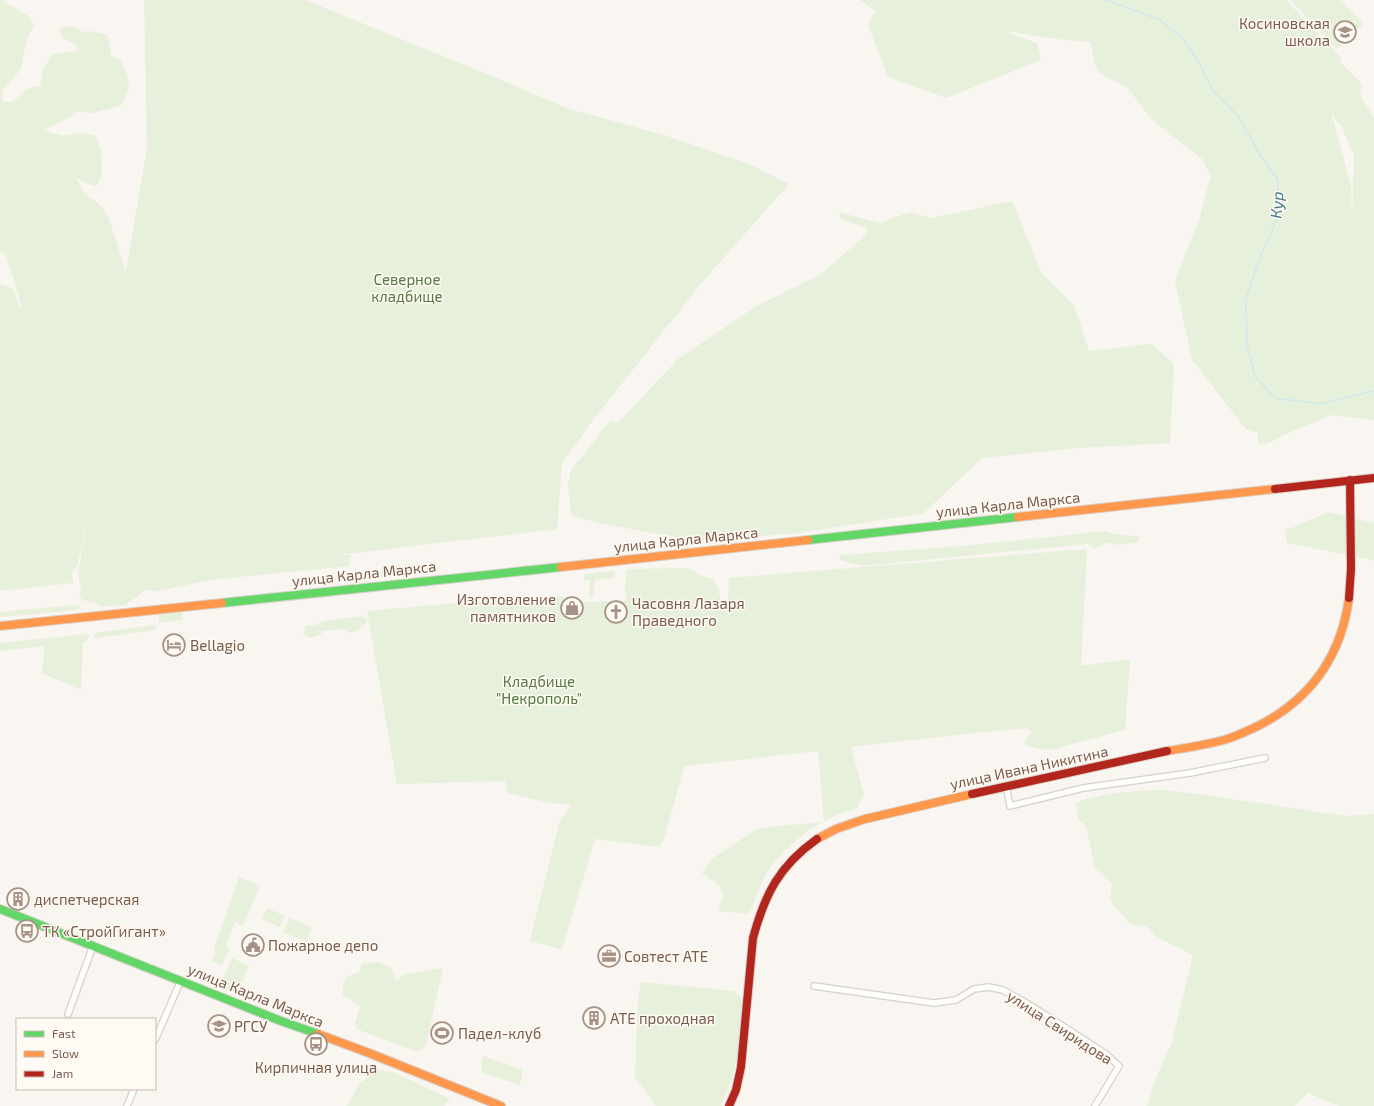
<svg xmlns="http://www.w3.org/2000/svg" width="1374" height="1106" viewBox="0 0 1374 1106" font-family="'Exo 2',sans-serif">
<style>
.green{fill:#e7f0db;fill-rule:evenodd}
.lines{fill:none;stroke-linecap:round;stroke-linejoin:round}
.stream{stroke:#d0e8ea;stroke-width:1.5}
.street-casing{stroke:#d7d1cb;stroke-width:8}
.fast-casing{stroke:#d9d2cb;stroke-width:10}
.slow-casing{stroke:#d9d2cb;stroke-width:10}
.jam-casing{stroke:#d9d2cb;stroke-width:10}
.street{stroke:#fefefd;stroke-width:5.5}
.fast{stroke:#63d668;stroke-width:8}
.slow{stroke:#ff974d;stroke-width:8}
.jam{stroke:#b3261e;stroke-width:8}
.labels{text-anchor:middle;dominant-baseline:central;stroke-width:3;stroke-linejoin:round;paint-order:stroke}
.poi-label{font-size:15px;fill:#7a5c4d;stroke:#fffaf3;text-anchor:start}
.park-label{font-size:15px;fill:#537a41;stroke:#fffaf3}
.street-label{font-size:15px;fill:#7a5c4d;stroke:#fffaf3}
.water-label{font-size:16px;font-style:italic;fill:#437c86;stroke:#fffaf3}
</style>
<rect width="100%" height="100%" fill="#f9f5f0"/>
<path class="green" d="M0 0H4V2L27 15 34 24 26 43 21 69 2 91 3 102H13C21 94 28 86 40 86L43 70 53 54 77 51 76 44 64 39 59 31 62 27 75 26 82 32 90 31 108 35 111 55 121 61 128 76 129 90 120 106 92 113 78 111 67 119 43 130 63 136 82 133 96 136 101 151 102 172 98 185 93 186 76 178 84 193 99 204 108 216 126 272 147 148 144 0H305L487 74 569 109 664 135 752 165 789 184 704 280 593 420 562 463 557 529 338 555H351L349 566 210 580 158 591 145 590 126 605 101 607 97 603 82 600 79 595 81 590 78 574 87 522 77 566 72 573 73 583 0 591V284L13 288 18 304 22 308 7 257 0 251Z
M860 0H1286L1341 58 1340 62 1362 84 1360 95 1374 118V420L1332 415 1294 430 1264 445 1258 443V433L1246 429 1192 360 1175 281 1199 220 1211 176 1202 159 1152 120 1127 87 1099 73 1094 62 1091 42 1055 39 1005 31 1037 43 1041 60 946 98 888 77 868 25 875 11ZM1331 111 1337 122 1340 123 1354 156 1352 218 1351 186Z
M1292 0H1341L1364 24 1337 49 1291 1Z
M1012 201 1041 272 1074 305 1089 351 1152 344 1174 364 1170 443 1078 448 982 458 924 513 800 533 697 541 598 523 571 515 568 485 571 470 611 420 618 423 678 359 755 307 820 275 867 234V228L841 219 839 212 880 223 910 212 931 218Z
M1328 512 1374 523V561L1372 560 1287 543 1285 529 1292 528Z
M1106 531 1114 534 1141 537 1137 542 1118 545 1106 542 1095 549 1088 544 863 566 839 560 841 555 962 546Z
M1087 549 1081 666 1130 659 1125 730 1054 749C1042 750 1034 750 1024 743L1032 732 1027 728 965 734 851 747 864 795 857 808 837 815 824 821 818 751 684 766 664 840 659 847 595 839 562 949 530 941 559 823 572 804 550 803 508 793 505 781 397 784 367 611 489 600 490 603 564 596V602L626 601 625 586 627 569 689 568 700 575 713 579 719 589 720 601H728L729 578Z
M399 565 404 569 403 575 382 578 381 573 384 567Z
M615 571V578L595 580 593 597H589L590 580H584V574Z
M78 605 80 607 77 610 0 617V612Z
M180 611 182 614 183 620 159 623 158 612Z
M362 616 367 620C365 627 356 632 349 633L345 629 323 631 320 635 309 638 303 634 306 626 316 625 323 621Z
M156 625V628L150 631 95 638 94 635 95 633Z
M87 634 89 636 87 641 83 642 81 690 42 673 45 646 0 651V643Z
M1166 790 1197 794 1346 816 1374 814V1106H1339L1308 1093 1295 1106H1147L1156 1078 1172 1042 1193 955 1158 938 1147 927 1130 924 1110 900 1112 884 1095 868 1086 826 1078 819 1076 803C1104 791 1137 791 1166 790Z
M823 822C801 833 774 858 763 880 758 891 754 903 749 914L718 911 723 895 720 886 702 873 712 859 758 828Z
M239 877 260 886 243 926 235 922 226 944 229 950 222 965 212 961 215 955 214 949Z
M267 908 285 916 280 927 262 919Z
M289 918 312 928 306 942 283 932Z
M232 958 249 966 239 990 233 992 226 990 222 983Z
M379 962 391 968 397 981 404 974 443 968 426 1045 422 1050 416 1051 356 1029 355 1024 360 1006 343 995C342 980 345 976 359 972L362 964Z
M641 982 734 991 742 999 738 1053 731 1081 721 1106H656L635 1077 638 1000Z
M483 1056 523 1070 520 1085 481 1072Z
M376 1070 393 1072 450 1099 444 1106H347L360 1083Z"/>
<g class="lines">
<path class="stream" d="M1106 0 1160 20 1183 39 1200 65 1213 91 1239 117 1258 152 1278 180V217L1260 258 1246 299 1247 346 1255 376 1275 398 1320 404 1374 391"/>
<g class="street-casing">
<path id="street" d="M1006 786 1010 806 1083 788 1190 773 1265 758
M814 986 934 1003 956 1000 974 989 989 987 1003 990 1023 1001 1041 1012 1106 1054 1119 1066 1095 1106
M68 1014 93 946
M155 1040 181 980
M127 1106 134 1089"/>
</g>
<g class="fast-casing">
<path id="fast" d="M808 540 1018 517
M222 603 561 567
M0 909 281 1021 318 1034"/>
</g>
<g class="slow-casing">
<path id="slow" d="M1018 517 1275 489
M561 567 808 540
M0 626 222 603
M1167 751C1186 748 1205 745 1224 740 1235 737 1247 731 1258 726 1311 699 1341 657 1349 598
M817 839 836 829 865 819 972 794
M318 1034 369 1053 501 1106"/>
</g>
<g class="jam-casing">
<path id="jam" d="M1275 489 1374 478
M1349 598 1351 569 1350 480
M972 794 1167 751
M729 1106 736 1090 741 1067 753 938C765 894 779 866 817 839"/>
</g>
<use href="#street" class="street"/>
<use href="#fast" class="fast"/>
<use href="#slow" class="slow"/>
<use href="#jam" class="jam"/>
</g>
<defs>
<g id="school-ring" transform="scale(1.15)"><circle r="9.5" fill="#fffaf3" stroke="#a69286" stroke-width="1.5"/><path d="M0-5L7-2L0 1L-7-2ZM-4 1L0 2.5L4 1V4Q0 6-4 4Z" fill="#a69286"/></g>
<g id="shop-ring" transform="scale(1.15)"><circle r="9.5" fill="#fffaf3" stroke="#a69286" stroke-width="1.5"/><path d="M-5-2.5h2.3a2.7 3.5 0 0 1 5.4 0H5L5.5 6h-11ZM-1.5-2.5h3a1.5 2.3 0 0 0-3 0Z" fill="#a69286"/></g>
<g id="church-ring" transform="scale(1.15)"><circle r="9.5" fill="#fffaf3" stroke="#a69286" stroke-width="1.5"/><path d="M-1.2-6h2.4v3.5h3.3v2.4h-3.3V6h-2.4V-.1h-3.3v-2.4h3.3Z" fill="#a69286"/></g>
<g id="hotel-ring" transform="scale(1.15)"><circle r="9.5" fill="#fffaf3" stroke="#a69286" stroke-width="1.5"/><path d="M-6-4.5h1.5V1H6V5H4.5V3h-9V5H-6ZM-4 0a1.8 1.8 0 1 1 3.6 0ZM.5 0V-2.5h3Q6-2.5 6 0Z" fill="#a69286"/></g>
<g id="building-ring" transform="scale(1.15)"><circle r="9.5" fill="#fffaf3" stroke="#a69286" stroke-width="1.5"/><path d="M-4-6H4V6H1V3H-1V6H-4ZM-2.5-4.3h1.7v1.8h-1.7ZM.8-4.3h1.7v1.8H.8ZM-2.5-1h1.7V.8h-1.7ZM.8-1h1.7V.8H.8Z" fill="#a69286"/></g>
<g id="bus-ring" transform="scale(1.15)"><circle r="9.5" fill="#fffaf3" stroke="#a69286" stroke-width="1.5"/><path d="M-5-6H5V4H4V6H2V4H-2V6H-4V4H-5ZM-3.5-4V0h7V-4ZM-3.5 1.2v1.5H-2V1.2ZM2 1.2v1.5H3.5V1.2Z" fill="#a69286"/></g>
<g id="civic-ring" transform="scale(1.15)"><circle r="9.5" fill="#fffaf3" stroke="#a69286" stroke-width="1.5"/><path d="M-.6-6.5H3V-4.5H.6V-3L4-1V1h2V6H-6V1h2V-1L-.6-3ZM-1.2 2.5V6h2.4V2.5Z" fill="#a69286"/></g>
<g id="office-ring" transform="scale(1.15)"><circle r="9.5" fill="#fffaf3" stroke="#a69286" stroke-width="1.5"/><path d="M-6-3h4V-5.5h4V-3h4V5H-6ZM-1-4.5V-3h2v-1.5ZM-6 0V1H6V0Z" fill="#a69286"/></g>
<g id="university-ring" transform="scale(1.15)"><circle r="9.5" fill="#fffaf3" stroke="#a69286" stroke-width="1.5"/><path d="M0-5L7-2L0 1L-7-2ZM-4 1L0 2.5L4 1V4Q0 6-4 4Z" fill="#a69286"/></g>
<g id="stadium-ring" transform="scale(1.15)"><circle r="9.5" fill="#fffaf3" stroke="#a69286" stroke-width="1.5"/><path d="M0-5a6.5 5 0 1 0 0 10a6.5 5 0 1 0 0-10ZM-3.5-1.8h7v3.6h-7Z" fill="#a69286"/></g>
</defs>
<g fill-rule="evenodd">
<use href="#school-ring" x="1345" y="32"/>
<use href="#shop-ring" x="572" y="608"/>
<use href="#church-ring" x="616" y="612"/>
<use href="#hotel-ring" x="174" y="645"/>
<use href="#building-ring" x="18" y="899"/>
<use href="#bus-ring" x="27" y="931"/>
<use href="#civic-ring" x="253" y="945"/>
<use href="#office-ring" x="609" y="956"/>
<use href="#building-ring" x="594" y="1018"/>
<use href="#university-ring" x="219" y="1026"/>
<use href="#stadium-ring" x="442" y="1033"/>
<use href="#bus-ring" x="316" y="1044"/>
</g>
<g class="labels">
<g class="poi-label">
<text x="1330" y="23" text-anchor="end">Косиновская<tspan x="1330" dy="17">школа</tspan></text>
<text x="556" y="599" text-anchor="end">Изготовление<tspan x="556" dy="17">памятников</tspan></text>
<text x="632" y="603">Часовня Лазаря<tspan x="632" dy="17">Праведного</tspan></text>
<text x="190" y="645">Bellagio</text>
<text x="34" y="899">диспетчерская</text>
<text x="42" y="931">ТК «СтройГигант»</text>
<text x="268" y="945">Пожарное депо</text>
<text x="624" y="956">Совтест АТЕ</text>
<text x="610" y="1018">АТЕ проходная</text>
<text x="234" y="1026">РГСУ</text>
<text x="458" y="1033">Падел-клуб</text>
<text x="316" y="1067" text-anchor="middle">Кирпичная улица</text>
</g>
<g class="park-label">
<text x="407" y="279">Северное<tspan x="407" dy="17">кладбище</tspan></text>
<text x="539" y="681">Кладбище<tspan x="539" dy="17">"Некрополь"</tspan></text>
</g>
<g class="street-label">
<text transform="translate(1008 504) rotate(-6)">улица Карла Маркса</text>
<text transform="translate(686 539) rotate(-6)">улица Карла Маркса</text>
<text transform="translate(364 573) rotate(-6)">улица Карла Маркса</text>
<text transform="translate(1029 767) rotate(-12)">улица Ивана Никитина</text>
<text transform="translate(256 995) rotate(22)">улица Карла Маркса</text>
<text transform="translate(1060 1027) rotate(33)">улица Свиридова</text>
</g>
<g class="water-label">
<text transform="translate(1276 205) rotate(-86)">Кур</text>
</g>
</g>
<rect x="16" y="1018" width="140" height="72" fill="#fffaf3" stroke="#cabbb1"/>
<rect x="24" y="1031" width="20" height="6" fill="#63d668" stroke="#cabbb1"/>
<text x="52" y="1038" font-size="12" fill="#7a5c4d">Fast</text>
<rect x="24" y="1051" width="20" height="6" fill="#ff974d" stroke="#cabbb1"/>
<text x="52" y="1058" font-size="12" fill="#7a5c4d">Slow</text>
<rect x="24" y="1071" width="20" height="6" fill="#b3261e" stroke="#cabbb1"/>
<text x="52" y="1078" font-size="12" fill="#7a5c4d">Jam</text>
</svg>
